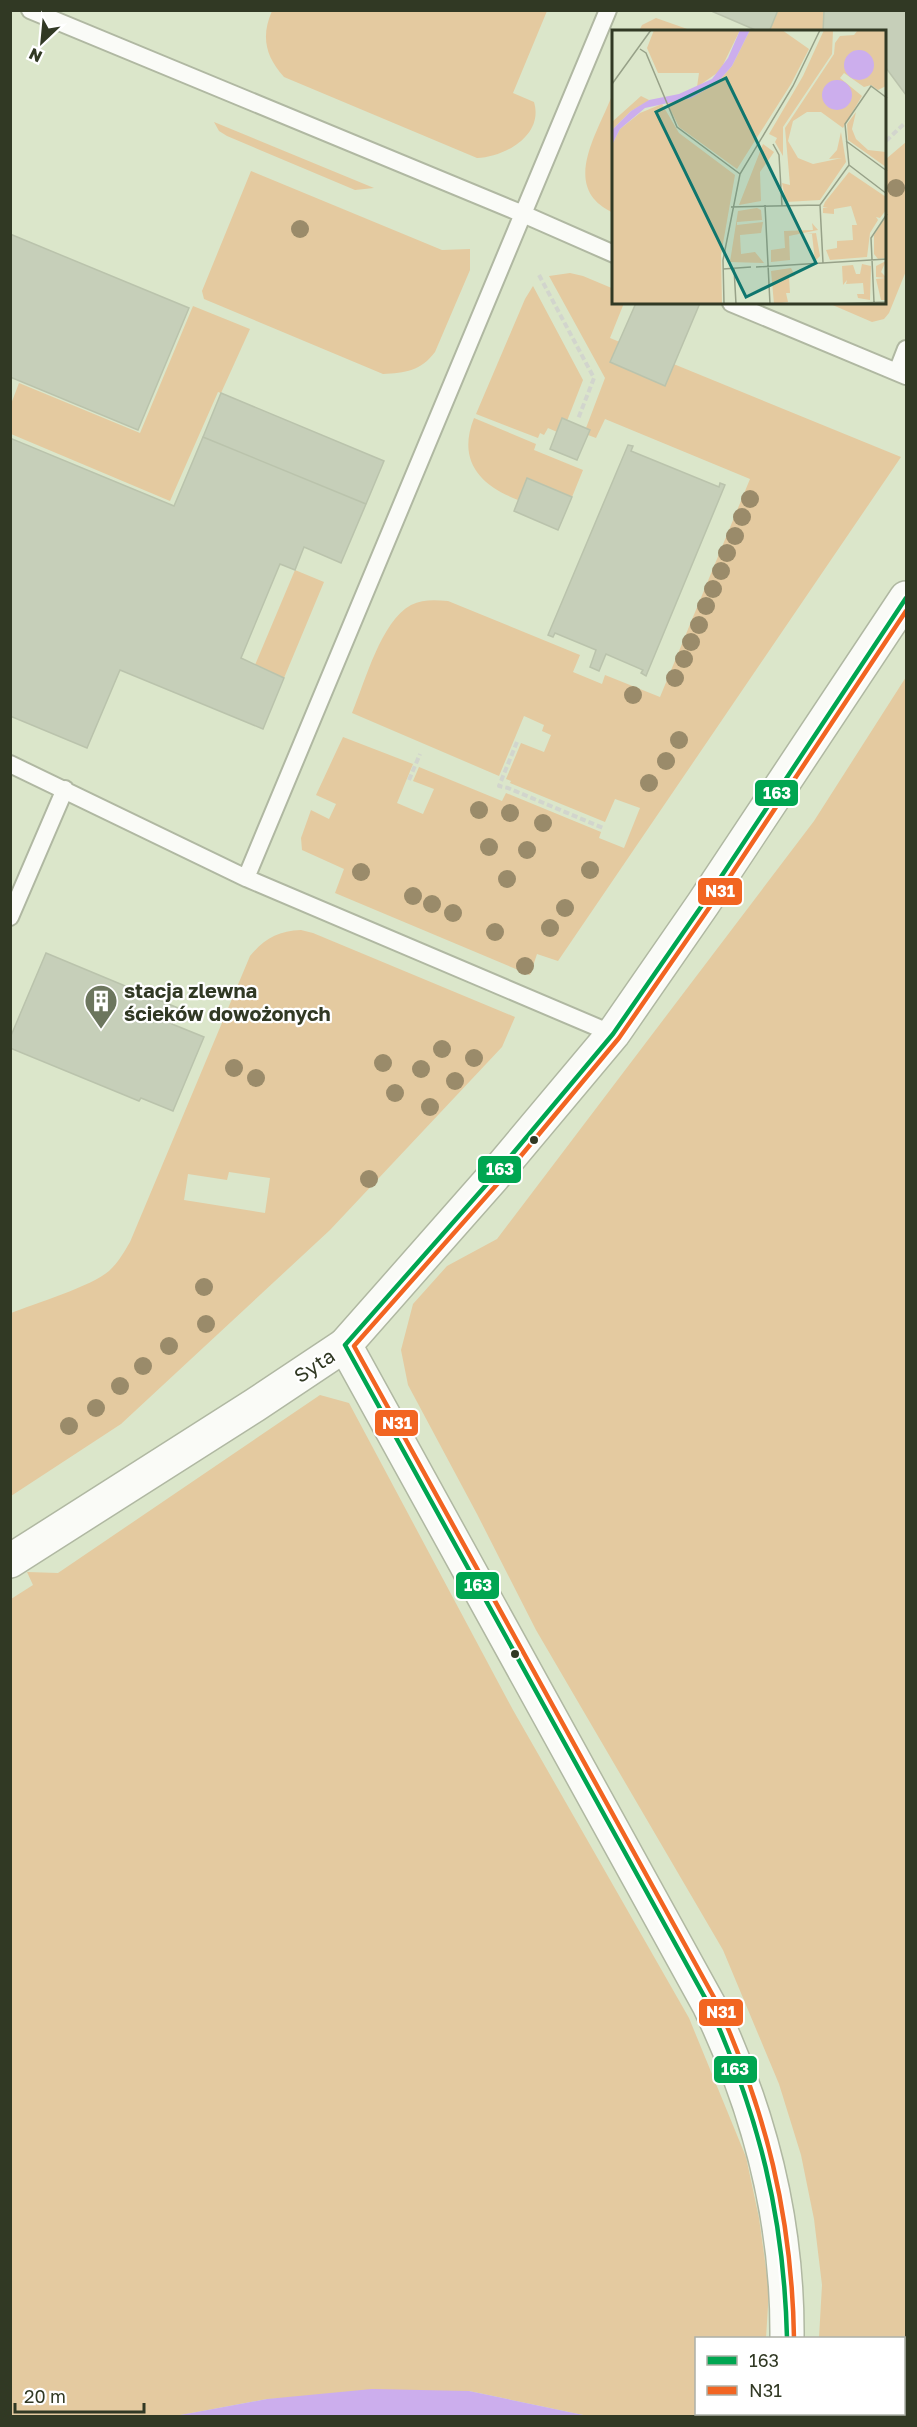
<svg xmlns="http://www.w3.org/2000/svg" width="917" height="2427" viewBox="0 0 917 2427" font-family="'Golos Text',sans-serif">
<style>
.green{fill:#e4caa0;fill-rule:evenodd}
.water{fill:#ccaeed}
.building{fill:#c6cfb9;stroke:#bac3ac;stroke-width:1.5}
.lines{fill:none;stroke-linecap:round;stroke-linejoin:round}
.service-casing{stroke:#b0b8a2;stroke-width:20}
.minor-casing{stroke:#b0b8a2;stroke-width:36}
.tertiary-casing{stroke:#b0b8a2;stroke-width:36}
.path{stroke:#d2d5cd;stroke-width:4;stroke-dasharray:6 3;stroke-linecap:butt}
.service{stroke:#fafbf7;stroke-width:16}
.minor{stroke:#fafbf7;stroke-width:33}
.tertiary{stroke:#fafbf7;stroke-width:33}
.bus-1-casing{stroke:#fff;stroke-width:9}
.bus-2-casing{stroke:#fff;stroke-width:9}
.bus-1{stroke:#00a651;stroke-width:4.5}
.bus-2{stroke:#f26522;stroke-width:4.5}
.tree{fill:#9a8b6a}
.bus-dot{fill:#313924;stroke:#fff;stroke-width:2}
.labels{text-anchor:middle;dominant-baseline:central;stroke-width:4.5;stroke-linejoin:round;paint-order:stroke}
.poi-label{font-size:20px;font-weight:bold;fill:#313924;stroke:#fff;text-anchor:start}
.street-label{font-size:20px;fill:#313924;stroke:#fff}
.inset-road{fill:none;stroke:#97a188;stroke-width:1.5}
.view{fill:#0f766e;fill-opacity:0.15;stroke:#0f766e;stroke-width:3}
.inset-edge{fill:none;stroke:#313924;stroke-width:3}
.line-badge{stroke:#fff;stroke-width:2}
.badge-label{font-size:16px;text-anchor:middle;font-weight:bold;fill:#fff}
</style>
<rect width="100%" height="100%" fill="#dbe6ca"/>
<path class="green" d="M272 11H547L513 93 534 102C544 135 505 157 477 158L284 77C265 56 261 36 272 11Z
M778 11H824L823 31 769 32Z
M656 18 693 31H639L642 25Z
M614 97V213C560 189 596 136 611 98Z
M214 122 374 188 355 190 227 136 219 131Z
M906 142V271L889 313 884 319 872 322 828 303H886V159Z
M251 171 442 250 470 249V270L435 352C421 371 405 373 383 374L204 299 202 291Z
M570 273 583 276 614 289V303H624L610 338 901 457 558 961 537 954 530 975 335 893 344 869 302 850 301 838 311 810 329 819 336 804 316 795 343 737 413 764 397 803 423 814 434 789 413 781 419 767 502 801 506 793 601 832 599 838 624 848 640 808 615 799 605 822 510 783 511 781 506 779 521 743 544 752 551 735 542 731 544 725 524 716 499 776 352 713C365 682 381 621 411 605 423 599 435 600 448 601L580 655 573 672 602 684 605 675 660 697 750 479 605 419 596 438 588 435 586 428 605 378 549 276Z
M533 286 583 380 567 421 557 432 548 428 544 435 540 433 538 438 476 414 525 299Z
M193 306 250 329 221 393 218 392 170 501 11 434V404L19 383 140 433Z
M474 418 536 444 534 450 583 470 572 497 528 478 518 500C480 485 457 461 474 418Z
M295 570 324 582 284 678 255 665Z
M906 677V2416H812V2414H904V2338H819L822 2285 814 2219 801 2155 779 2084 723 1950 536 1630 477 1514 408 1385 401 1350 413 1304 447 1266 497 1239 814 821Z
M301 930 313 933 515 1017 502 1047 330 1230 121 1424 11 1496V1313C34 1304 92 1286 109 1271 118 1263 124 1252 130 1242L250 956C264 939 278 931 301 930ZM229 1172 270 1178 265 1213 184 1200 188 1174 227 1180Z
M320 1395 349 1403 513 1710 689 2018 746 2157 759 2218 769 2290 766 2338H696V2414H760V2416H588L469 2391 267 2399 175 2416H11V1599L33 1585 27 1572 58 1573Z"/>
<path class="water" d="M372 2389 469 2391 588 2416H175L267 2399Z"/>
<path class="building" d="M709 10H778L769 32H760Z
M824 10H906V95L886 68V32H823Z
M10 234 189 308 138 430 10 377Z
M636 303H700L665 386 610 362Z
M221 393 384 461 366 504 203 437Z
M562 418 590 430 577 460 550 449Z
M203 437 366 504 341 563 304 547 295 570 280 564 241 658 284 678 263 729 120 670 87 748 10 716V438L174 506Z
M628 445 633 446 631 451 719 487 720 483 725 485 646 676 641 673 643 670 606 654 599 671 590 667 596 650 555 633 553 637 548 635Z
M527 478 572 497 558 530 514 511Z
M46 953 178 1008 172 1024 204 1037 173 1111 141 1098 139 1101 10 1048V1038Z"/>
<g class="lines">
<g class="service-casing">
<path id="service" d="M30 10 523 214 614 254
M731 303 906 376
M897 372 906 349
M10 764 246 878 613 1034
M246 878 608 10
M10 917 65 789"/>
</g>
<g class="minor-casing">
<path id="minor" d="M10 1561 255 1405 345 1345"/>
</g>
<g class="tertiary-casing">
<path id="tertiary" d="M787 2338C788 2222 759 2109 709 2005L345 1345 494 1176 613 1034 703 904 906 598
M781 2416V2414"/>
</g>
<path class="path" d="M886 141 906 122
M539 275 594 378 578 419
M517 742 499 786 508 788 603 828
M409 780 420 754"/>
<use href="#service" class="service"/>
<use href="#minor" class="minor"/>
<use href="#tertiary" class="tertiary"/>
<g class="bus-1-casing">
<path id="bus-1" d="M345 1345 709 2005C759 2116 784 2216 787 2338
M345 1345 494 1176 613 1034 703 904 906 598"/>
</g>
<g class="bus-2-casing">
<path id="bus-2" d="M794 2338C792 2217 766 2111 716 2001L354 1346 500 1181 619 1038 709 908 906 611"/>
</g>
<use href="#bus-1" class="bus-1"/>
<use href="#bus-2" class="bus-2"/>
</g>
<g class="tree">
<circle cx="896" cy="188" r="9"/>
<circle cx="300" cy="229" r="9"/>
<circle cx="750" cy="499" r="9"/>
<circle cx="742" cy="517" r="9"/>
<circle cx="735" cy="536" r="9"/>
<circle cx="727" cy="553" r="9"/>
<circle cx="721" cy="571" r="9"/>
<circle cx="713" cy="589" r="9"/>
<circle cx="706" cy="606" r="9"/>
<circle cx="699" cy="625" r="9"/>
<circle cx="691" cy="642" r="9"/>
<circle cx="684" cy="659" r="9"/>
<circle cx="675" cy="678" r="9"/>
<circle cx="633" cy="695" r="9"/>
<circle cx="679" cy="740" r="9"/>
<circle cx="666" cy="761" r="9"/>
<circle cx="649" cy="783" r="9"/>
<circle cx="479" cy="810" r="9"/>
<circle cx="510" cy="813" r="9"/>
<circle cx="543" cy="823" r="9"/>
<circle cx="489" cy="847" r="9"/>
<circle cx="527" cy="850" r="9"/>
<circle cx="590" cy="870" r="9"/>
<circle cx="361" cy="872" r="9"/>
<circle cx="507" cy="879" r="9"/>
<circle cx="413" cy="896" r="9"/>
<circle cx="432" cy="904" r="9"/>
<circle cx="565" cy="908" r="9"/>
<circle cx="453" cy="913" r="9"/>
<circle cx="550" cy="928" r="9"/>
<circle cx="495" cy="932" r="9"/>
<circle cx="525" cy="966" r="9"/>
<circle cx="442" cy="1049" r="9"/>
<circle cx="474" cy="1058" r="9"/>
<circle cx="383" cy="1063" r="9"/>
<circle cx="234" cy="1068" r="9"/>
<circle cx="421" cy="1069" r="9"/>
<circle cx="256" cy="1078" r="9"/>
<circle cx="455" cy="1081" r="9"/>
<circle cx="395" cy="1093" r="9"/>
<circle cx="430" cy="1107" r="9"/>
<circle cx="369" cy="1179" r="9"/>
<circle cx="204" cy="1287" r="9"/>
<circle cx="206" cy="1324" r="9"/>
<circle cx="169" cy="1346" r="9"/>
<circle cx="143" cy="1366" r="9"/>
<circle cx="120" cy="1386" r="9"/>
<circle cx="96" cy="1408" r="9"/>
<circle cx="69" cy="1426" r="9"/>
</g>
<defs>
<g id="building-pin" transform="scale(1.725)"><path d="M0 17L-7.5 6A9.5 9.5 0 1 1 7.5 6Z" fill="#6c765e" stroke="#fff"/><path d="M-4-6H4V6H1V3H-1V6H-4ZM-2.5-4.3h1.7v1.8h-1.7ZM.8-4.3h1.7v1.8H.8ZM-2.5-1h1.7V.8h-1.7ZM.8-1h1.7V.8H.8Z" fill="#fff"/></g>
</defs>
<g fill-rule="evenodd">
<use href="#building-pin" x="101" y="1001"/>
</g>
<g class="bus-dot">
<circle cx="534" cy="1140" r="5"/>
<circle cx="515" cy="1654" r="5"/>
</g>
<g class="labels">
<g class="poi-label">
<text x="124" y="990">stacja zlewna<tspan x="124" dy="23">ścieków dowożonych</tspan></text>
</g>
<g class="street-label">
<text transform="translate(314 1365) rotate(-34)">Syta</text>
</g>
</g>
<g transform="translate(612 30)">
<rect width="274" height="274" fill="#dbe6ca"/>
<path d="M42 0H128L108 41 85 57 87 43H46L35 18ZM138 0H170L197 19 179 54 125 139 67 97 55 73 79 68 105 53 120 36ZM212 0H221L220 24 171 97V126L163 112 165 108 157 104 191 46ZM246 0H274V56L266 60 259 55 252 57 232 43 228 48 250 66 231 98 209 82H195L181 91 176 111 186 128 201 134 230 128 217 129 225 120 229 102 234 132 208 170 174 172 170 153 178 155 173 98 222 24 223 13 228 6 242 5ZM29 66 37 70 35 72 19 81 0 100V92ZM50 74 67 103 123 145 109 225 110 274H0V115L8 99 28 83ZM244 82 240 99 244 109 256 120 274 122V137L236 110 235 94ZM151 114 162 122 148 142 149 171 127 175ZM237 142 274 167V180L268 188 264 187 266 190 258 203 255 227 218 230 214 220 225 218V211L241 210 240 195H245L239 176 222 179V184L211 183V178L216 177H211L213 172ZM145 178 149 180 150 190 125 192V195L151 192 149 203 128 205 129 224 143 222 152 233 118 232 126 181ZM274 186V228L266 229 262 224V205ZM200 193 206 200 177 206 178 230 159 232V220L173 218 172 201 201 200ZM204 203 208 226 203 231 200 204H194ZM274 231 269 242 274 247V270H269L264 249 273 248 264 247V236ZM250 234 259 236 258 270 246 268 245 264H252L251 253 234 254 235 250 231 255 230 236 241 235 244 244H248ZM179 238 183 246 177 247 178 263H174L176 272 162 274 159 241Z" fill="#e4caa0"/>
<path d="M128 0H138L120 36 105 53 79 68 33 78 8 99 0 115V100L19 81 37 70 67 64 100 49 116 28ZM232 35a15 15 0 1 1 30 0a15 15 0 1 1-30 0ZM210 65a15 15 0 1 1 30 0a15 15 0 1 1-30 0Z" fill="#ccaeed"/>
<path class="inset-road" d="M28 19 34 23 65 97 128 144M0 54 39 0M234 111 275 141M161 114 167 125 170 176M237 135 275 164M153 175 158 274M119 177 208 175M211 233 208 175 237 135 233 94 259 56 275 68M144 237 275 229M122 238 124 274M111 239 139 237M262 272 259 208 275 184M112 274 111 230 128 144 181 56 208 0M218 274 275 272"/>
<path class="view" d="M114 48 204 233 134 267 44 82Z"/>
<rect width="274" height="274" class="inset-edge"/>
</g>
<g class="line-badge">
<rect x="754" y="779" width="45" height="28" rx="6" fill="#00a651"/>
<rect x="697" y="877" width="46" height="29" rx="6" fill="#f26522"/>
<rect x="477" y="1155" width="45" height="29" rx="6" fill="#00a651"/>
<rect x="374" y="1409" width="45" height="28" rx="6" fill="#f26522"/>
<rect x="455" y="1571" width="45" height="29" rx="6" fill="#00a651"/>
<rect x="698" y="1998" width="46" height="29" rx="6" fill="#f26522"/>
<rect x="713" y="2055" width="45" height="29" rx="6" fill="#00a651"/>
</g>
<g class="badge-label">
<text x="777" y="799">163</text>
<text x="720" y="897">N31</text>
<text x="500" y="1175">163</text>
<text x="397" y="1429">N31</text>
<text x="478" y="1591">163</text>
<text x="721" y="2018">N31</text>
<text x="735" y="2075">163</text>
</g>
<rect width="917" height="2427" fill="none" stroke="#313924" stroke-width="24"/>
<rect x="695" y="2337" width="210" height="78" fill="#ffffff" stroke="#adb0a7" stroke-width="1.5"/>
<rect x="707" y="2356" width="30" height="9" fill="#00a651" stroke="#adb0a7" stroke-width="1.5"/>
<text x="749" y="2367" font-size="18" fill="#313924">163</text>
<rect x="707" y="2386" width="30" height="9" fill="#f26522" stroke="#adb0a7" stroke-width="1.5"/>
<text x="749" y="2397" font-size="18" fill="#313924">N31</text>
<g transform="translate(42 42) rotate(206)" stroke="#ffffff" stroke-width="4.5" paint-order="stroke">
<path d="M0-4.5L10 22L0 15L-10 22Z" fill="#313924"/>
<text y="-9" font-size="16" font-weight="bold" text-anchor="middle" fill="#313924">N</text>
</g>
<path d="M15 2403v9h129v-9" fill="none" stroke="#313924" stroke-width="3"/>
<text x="24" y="2403" font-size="18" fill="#313924" stroke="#ffffff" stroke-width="4.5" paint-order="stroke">20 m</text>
</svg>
